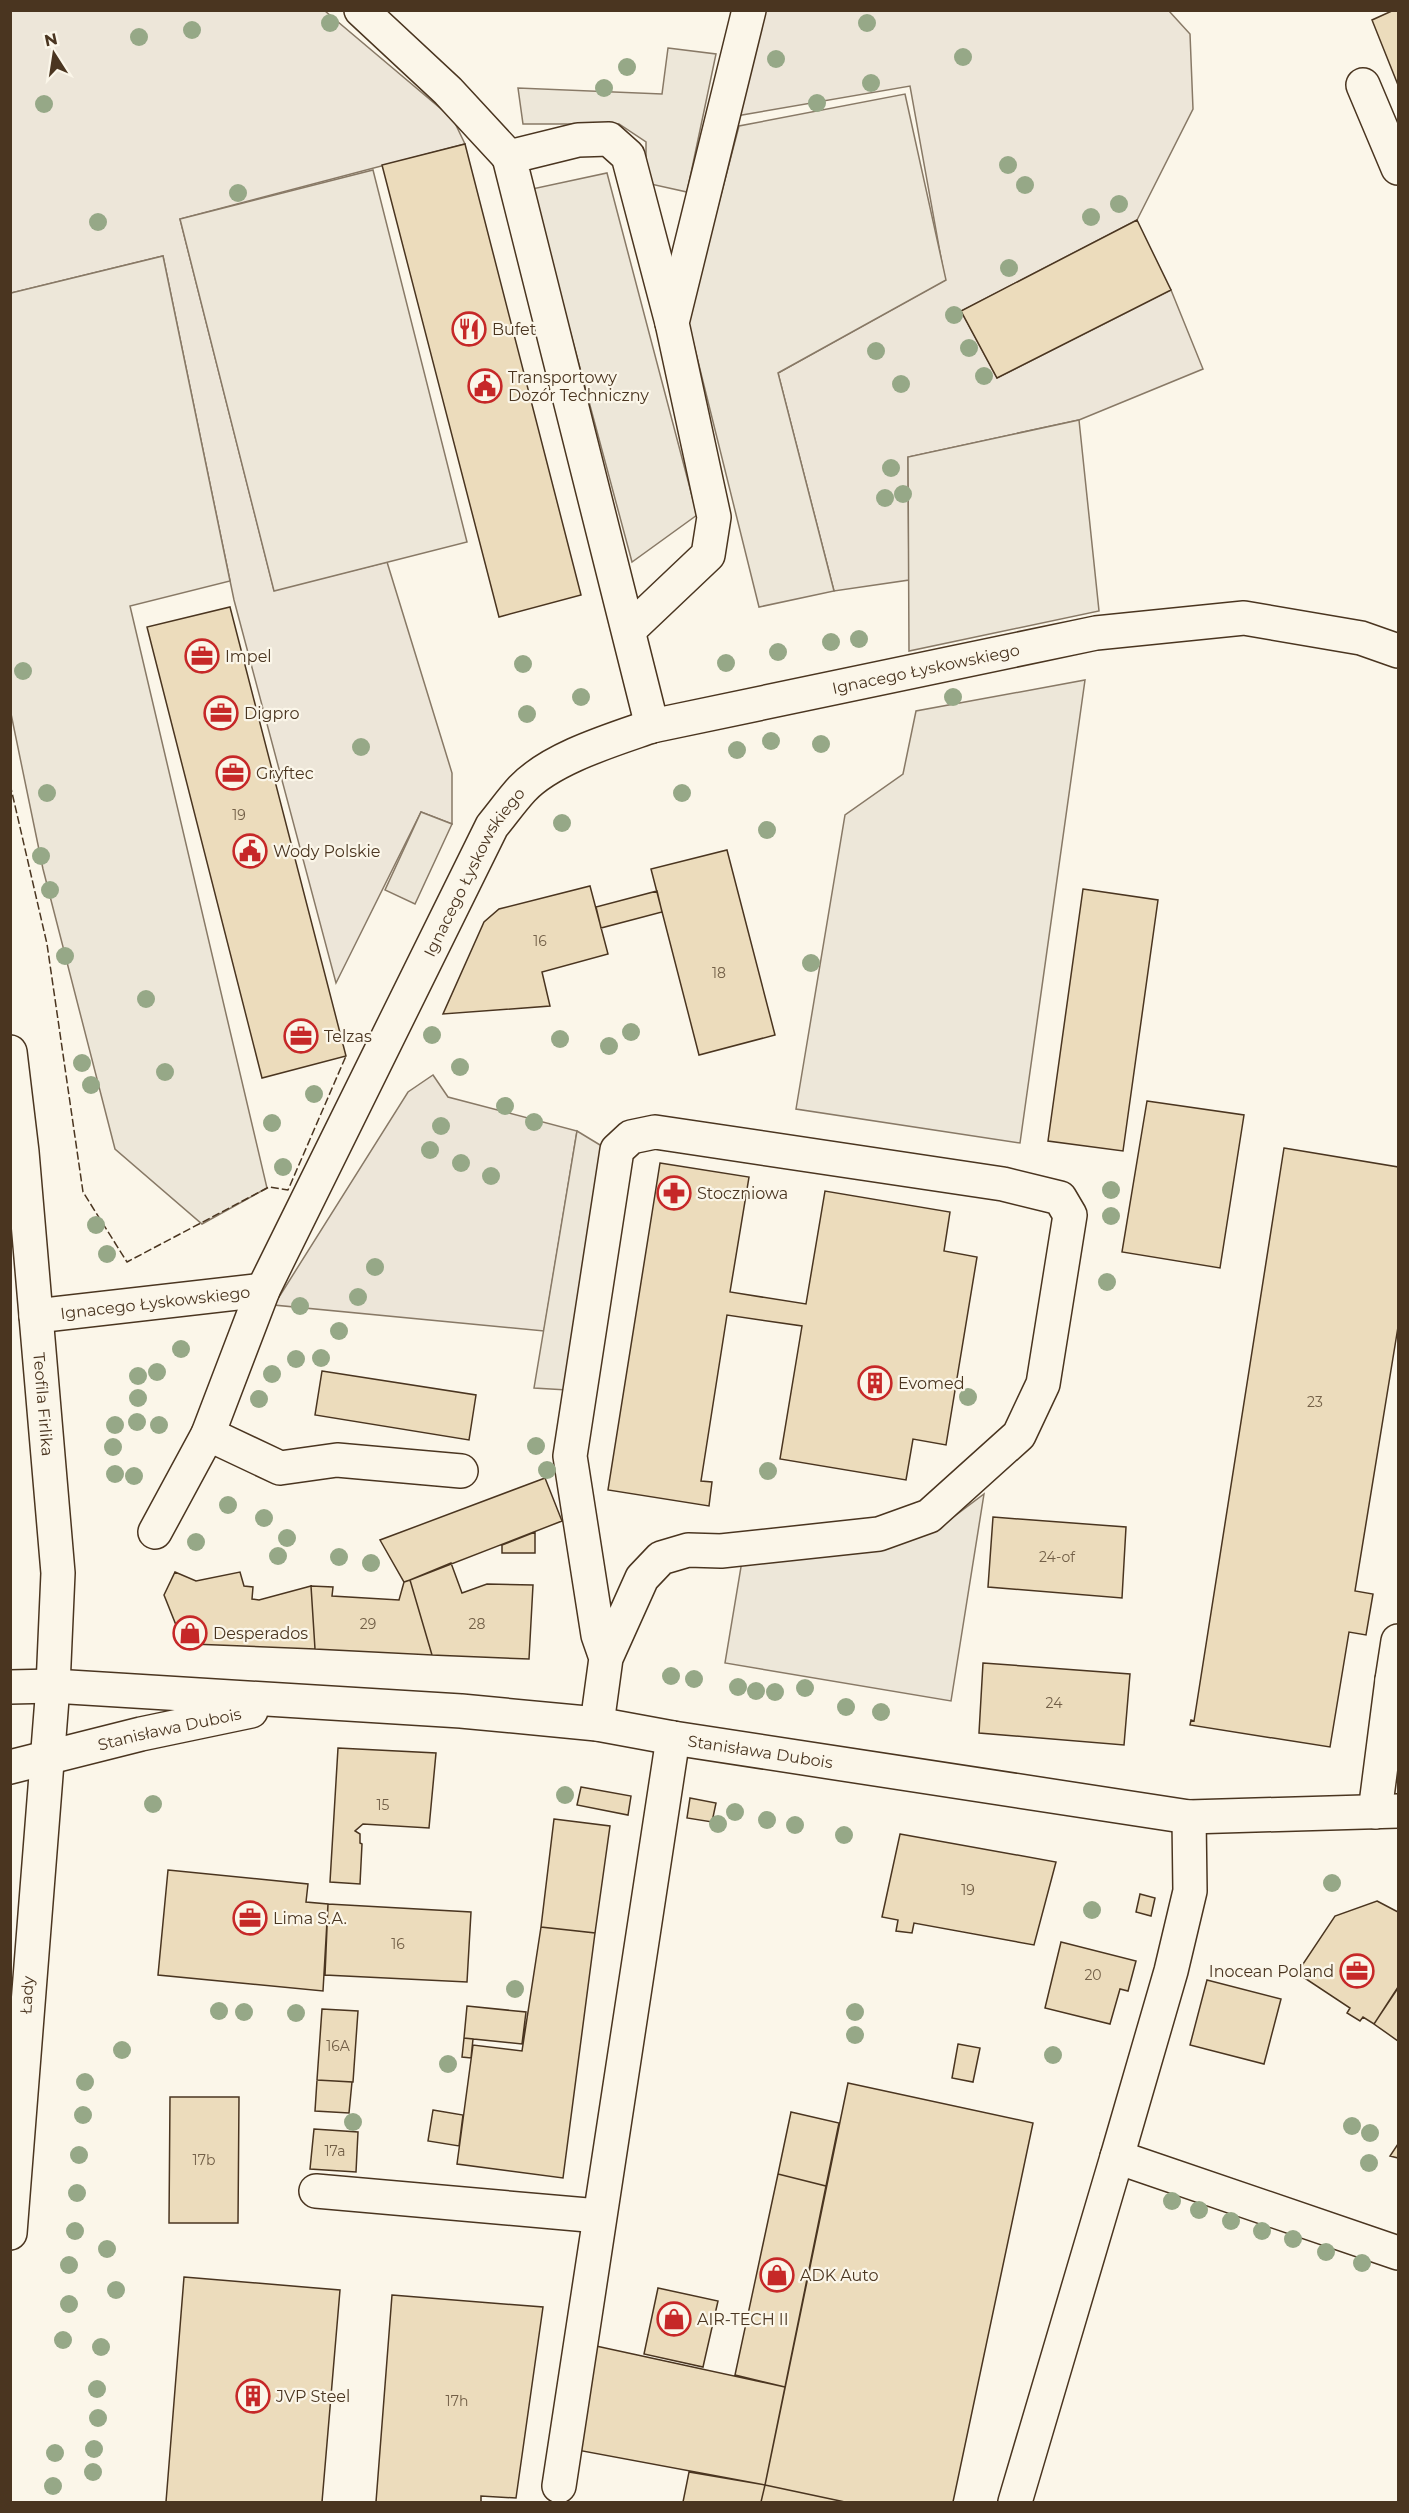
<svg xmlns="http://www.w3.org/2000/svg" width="1409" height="2513" viewBox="0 0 1409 2513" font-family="Montserrat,sans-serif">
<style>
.green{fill:#ede6d9;stroke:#887966;stroke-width:1.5}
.parking{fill:#ede7d9;stroke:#887966;stroke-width:1.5}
.building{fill:#ecdcbc;stroke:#4a3520;stroke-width:1.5}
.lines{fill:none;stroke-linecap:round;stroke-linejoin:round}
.minor-casing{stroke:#4a3520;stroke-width:36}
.minor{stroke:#fbf6e9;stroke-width:33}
.tram{stroke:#4a3520;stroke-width:1.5}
.fence{stroke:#4a3520;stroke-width:1.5;stroke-dasharray:8 3;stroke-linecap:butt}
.tree{fill:#96a887}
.labels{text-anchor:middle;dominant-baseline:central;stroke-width:4.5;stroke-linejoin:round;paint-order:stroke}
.number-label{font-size:14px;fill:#725f47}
.poi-label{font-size:16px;fill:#4a3520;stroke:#fbf6e9;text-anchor:start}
.street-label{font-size:16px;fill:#4a3520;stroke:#fbf6e9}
</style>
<rect width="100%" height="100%" fill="#fbf6e9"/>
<path class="green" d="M10 11H325L453 119 465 144 180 219 274 590 387 562 452 773V824L421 812 336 983 234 600 163 256 11 293Z
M765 11H1169L1190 34 1193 109 1137 220 961 311 997 378 1171 290 1203 369 1079 420 908 457 909 580 834 591 778 373 945 280 910 86 736 116Z
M433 1075 448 1097 577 1131 544 1331 274 1305 408 1092Z"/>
<path class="parking" d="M668 48 716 54 687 192 646 183V142L619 124H523L518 88 662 94Z
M905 94 946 280 778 373 834 591 759 607 688 321 739 126Z
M373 170 467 542 274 591 180 219Z
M607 173 697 515 632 562 532 189Z
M163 256 230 581 130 606 267 1188 202 1224 115 1149 43 869 10 709 11 293Z
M1079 420 1099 611 909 651 908 457Z
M1085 680 1020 1143 796 1109 845 815 903 774 916 711Z
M421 812 452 824 415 904 385 890Z
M577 1131 605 1148 567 1390 534 1388Z
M984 1494 951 1701 725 1663 742 1561 936 1530Z"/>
<path class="building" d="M1394 10H1398V85L1372 20Z
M465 144 581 595 499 617 382 165Z
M1137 220 1171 290 997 378 961 311Z
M230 607 346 1056 262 1078 147 627Z
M727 850 775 1035 699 1055 651 869Z
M590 886 608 954 542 972 550 1006 443 1014 484 922 499 909Z
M1083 889 1158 900 1123 1151 1048 1141Z
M657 891 662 912 601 928 596 907Z
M1147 1101 1244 1115 1220 1268 1122 1252Z
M1284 1148 1398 1167V1327L1355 1591 1373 1594 1366 1635 1349 1632 1330 1747 1190 1725 1191 1720 1194 1721Z
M660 1163 749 1177 730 1292 806 1304 825 1191 950 1212 944 1251 977 1257 946 1445 913 1439 906 1480 780 1459 802 1326 727 1315 701 1481 712 1482 709 1506 608 1490Z
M322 1371 476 1395 469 1440 315 1415Z
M545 1478 562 1521 410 1580 404 1582 380 1540Z
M993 1517 1126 1527 1122 1598 988 1587Z
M535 1532V1553H502V1545Z
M451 1563 462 1593 487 1584 533 1585 529 1659 432 1655 410 1580Z
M175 1572 196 1581 240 1572 244 1586 253 1587 252 1599 259 1600 311 1586 315 1649 192 1644 180 1635 164 1595Z
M410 1580 432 1655 315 1649 311 1586 333 1587 332 1596 399 1600 404 1582Z
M983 1663 1130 1674 1124 1745 979 1733Z
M338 1748 436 1753 429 1828 363 1824 355 1831 360 1834V1843L362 1844 360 1884 330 1882Z
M581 1787 631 1796 628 1815 577 1805Z
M690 1798 716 1803 712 1822 687 1818Z
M554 1819 610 1826 595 1933 541 1927Z
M900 1834 1056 1862 1034 1945 914 1923 912 1933 896 1931 898 1920 882 1917Z
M168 1870 308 1884 306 1902 328 1904 323 1991 158 1975Z
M1140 1894 1155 1898 1151 1916 1136 1912Z
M1377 1901 1398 1912V1988L1374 2024 1363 2017 1360 2021 1347 2013 1350 2008 1297 1973 1335 1916Z
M328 1904 471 1912 467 1982 325 1975Z
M541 1927 595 1933 563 2178 457 2164 473 2045 522 2051Z
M1061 1942 1136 1961 1128 1991 1120 1989 1110 2024 1045 2008Z
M1207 1980 1281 1999 1264 2064 1190 2045Z
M1398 1987V2041L1374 2024Z
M467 2006 526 2012 522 2044 464 2038Z
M322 2009 358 2011 353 2082 317 2080Z
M464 2038 473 2039 471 2058 462 2057Z
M958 2044 980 2048 973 2082 952 2078Z
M317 2080 352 2082 349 2113 315 2111Z
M848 2083 1033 2123 953 2502H845L765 2485Z
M170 2097H239L238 2223H169Z
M433 2110 463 2115 459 2146 428 2141Z
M791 2112 839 2123 826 2186 778 2174Z
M314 2129 358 2132 356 2172 310 2169Z
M1398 2144V2158L1390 2156Z
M778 2174 826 2186 785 2387 735 2375Z
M184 2277 340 2290 322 2502H166Z
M658 2288 718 2301 703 2367 644 2354Z
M392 2295 543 2307 516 2498 481 2496V2502H376Z
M596 2346 785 2387 765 2485 577 2450Z
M689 2472 765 2485 761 2502H683Z
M765 2485 845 2502H761Z"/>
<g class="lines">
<g class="minor-casing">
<g id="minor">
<path d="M361 10 448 91 509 157"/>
<path d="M1363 85 1398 168"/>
<path d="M630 629 708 555 714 517 672 323 749 10"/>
<path d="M652 726 509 157 578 140 609 139 628 156 672 323"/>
<path id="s1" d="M10 1052 22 1152 58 1573 53 1686 10 2233"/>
<path id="s2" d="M36 1316 263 1290"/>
<path d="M208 1434 280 1468 337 1460 461 1471"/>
<path id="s3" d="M155 1532 208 1434 263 1290 492 826C502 814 511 801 522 789 551 758 612 740 652 726L1096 633 1244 618 1361 638 1398 651"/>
<path d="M1392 1680 1398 1641"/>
<path id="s4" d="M10 1687 53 1686 461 1711 597 1724 673 1738 1189 1817 1398 1811"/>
<path d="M597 1724 606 1658 642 1578 661 1558 688 1550 721 1551 879 1534 929 1516 1019 1435 1043 1384 1070 1215 1060 1198 1003 1184 655 1132 631 1137 617 1150 570 1456 598 1635 606 1658"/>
<path id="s5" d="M10 1767 141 1734 251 1711"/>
<path d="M1375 1812 1392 1680 1398 1681"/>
<path d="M1117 2157 1171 1971 1190 1891 1189 1817"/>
<path d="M316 2191 599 2216"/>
<path d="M559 2486 673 1738"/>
<path d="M1015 2502 1117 2157 1398 2253"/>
</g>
</g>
<use href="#minor" class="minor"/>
<path class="tram" d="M10 1662V1786"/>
<path class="fence" d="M10 784 47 944 83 1192 127 1262 269 1187 288 1190 346 1056"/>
</g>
<g class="tree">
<circle cx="330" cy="23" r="9"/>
<circle cx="867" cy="23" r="9"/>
<circle cx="192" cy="30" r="9"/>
<circle cx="139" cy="37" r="9"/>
<circle cx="963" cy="57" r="9"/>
<circle cx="776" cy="59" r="9"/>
<circle cx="627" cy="67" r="9"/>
<circle cx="871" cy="83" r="9"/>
<circle cx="604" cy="88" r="9"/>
<circle cx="817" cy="103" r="9"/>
<circle cx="44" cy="104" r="9"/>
<circle cx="1008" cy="165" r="9"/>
<circle cx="1025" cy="185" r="9"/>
<circle cx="238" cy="193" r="9"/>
<circle cx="1119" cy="204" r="9"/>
<circle cx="1091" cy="217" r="9"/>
<circle cx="98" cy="222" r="9"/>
<circle cx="1009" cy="268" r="9"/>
<circle cx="954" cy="315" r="9"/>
<circle cx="969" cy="348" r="9"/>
<circle cx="876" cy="351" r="9"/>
<circle cx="984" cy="376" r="9"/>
<circle cx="901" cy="384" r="9"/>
<circle cx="891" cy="468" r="9"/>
<circle cx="903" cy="494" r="9"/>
<circle cx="885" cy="498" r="9"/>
<circle cx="859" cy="639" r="9"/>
<circle cx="831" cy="642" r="9"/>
<circle cx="778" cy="652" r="9"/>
<circle cx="726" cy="663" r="9"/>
<circle cx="523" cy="664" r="9"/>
<circle cx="23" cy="671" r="9"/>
<circle cx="581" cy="697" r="9"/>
<circle cx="953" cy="697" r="9"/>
<circle cx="527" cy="714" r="9"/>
<circle cx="771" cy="741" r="9"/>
<circle cx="821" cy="744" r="9"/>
<circle cx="361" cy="747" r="9"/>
<circle cx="737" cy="750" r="9"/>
<circle cx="47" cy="793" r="9"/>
<circle cx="682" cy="793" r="9"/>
<circle cx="562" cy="823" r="9"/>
<circle cx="767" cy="830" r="9"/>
<circle cx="41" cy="856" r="9"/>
<circle cx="50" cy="890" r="9"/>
<circle cx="65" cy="956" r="9"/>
<circle cx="811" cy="963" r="9"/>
<circle cx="146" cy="999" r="9"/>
<circle cx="631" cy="1032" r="9"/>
<circle cx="432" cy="1035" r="9"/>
<circle cx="560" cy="1039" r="9"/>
<circle cx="609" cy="1046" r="9"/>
<circle cx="82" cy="1063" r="9"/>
<circle cx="460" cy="1067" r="9"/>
<circle cx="165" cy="1072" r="9"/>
<circle cx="91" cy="1085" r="9"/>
<circle cx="314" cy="1094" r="9"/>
<circle cx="505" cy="1106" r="9"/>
<circle cx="534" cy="1122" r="9"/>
<circle cx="272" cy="1123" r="9"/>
<circle cx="441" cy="1126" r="9"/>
<circle cx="430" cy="1150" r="9"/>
<circle cx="461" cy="1163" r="9"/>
<circle cx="283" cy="1167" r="9"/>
<circle cx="491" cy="1176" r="9"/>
<circle cx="1111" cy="1190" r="9"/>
<circle cx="1111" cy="1216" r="9"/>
<circle cx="96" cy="1225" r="9"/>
<circle cx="107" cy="1254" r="9"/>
<circle cx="375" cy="1267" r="9"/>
<circle cx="1107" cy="1282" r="9"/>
<circle cx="358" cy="1297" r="9"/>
<circle cx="300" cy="1306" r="9"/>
<circle cx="339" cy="1331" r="9"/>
<circle cx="181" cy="1349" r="9"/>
<circle cx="321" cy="1358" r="9"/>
<circle cx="296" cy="1359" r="9"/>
<circle cx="157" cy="1372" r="9"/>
<circle cx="272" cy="1374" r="9"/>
<circle cx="138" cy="1376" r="9"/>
<circle cx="968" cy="1397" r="9"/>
<circle cx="138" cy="1398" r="9"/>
<circle cx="259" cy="1399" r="9"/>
<circle cx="137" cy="1422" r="9"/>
<circle cx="115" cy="1425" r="9"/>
<circle cx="159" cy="1425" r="9"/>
<circle cx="536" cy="1446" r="9"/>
<circle cx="113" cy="1447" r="9"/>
<circle cx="547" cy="1470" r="9"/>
<circle cx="768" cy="1471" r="9"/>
<circle cx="115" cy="1474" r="9"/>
<circle cx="134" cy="1476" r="9"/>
<circle cx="228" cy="1505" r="9"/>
<circle cx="264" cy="1518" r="9"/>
<circle cx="287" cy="1538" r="9"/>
<circle cx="196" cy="1542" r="9"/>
<circle cx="278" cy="1556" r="9"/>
<circle cx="339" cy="1557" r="9"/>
<circle cx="371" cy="1563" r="9"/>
<circle cx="671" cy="1676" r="9"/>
<circle cx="694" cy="1679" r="9"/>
<circle cx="738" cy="1687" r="9"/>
<circle cx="805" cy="1688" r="9"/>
<circle cx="756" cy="1691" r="9"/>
<circle cx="775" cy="1692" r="9"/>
<circle cx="846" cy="1707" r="9"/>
<circle cx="881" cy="1712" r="9"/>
<circle cx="565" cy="1795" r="9"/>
<circle cx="153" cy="1804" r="9"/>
<circle cx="735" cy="1812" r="9"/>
<circle cx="767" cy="1820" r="9"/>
<circle cx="718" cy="1824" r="9"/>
<circle cx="795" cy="1825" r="9"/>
<circle cx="844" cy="1835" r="9"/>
<circle cx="1332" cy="1883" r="9"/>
<circle cx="1092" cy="1910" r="9"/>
<circle cx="515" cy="1989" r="9"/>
<circle cx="219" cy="2011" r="9"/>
<circle cx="244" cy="2012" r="9"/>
<circle cx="855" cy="2012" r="9"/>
<circle cx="296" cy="2013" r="9"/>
<circle cx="855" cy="2035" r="9"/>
<circle cx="122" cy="2050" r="9"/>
<circle cx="1053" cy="2055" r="9"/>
<circle cx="448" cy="2064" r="9"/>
<circle cx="85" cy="2082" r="9"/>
<circle cx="83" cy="2115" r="9"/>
<circle cx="353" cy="2122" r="9"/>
<circle cx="1352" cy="2126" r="9"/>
<circle cx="1370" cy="2133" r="9"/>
<circle cx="79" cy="2155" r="9"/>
<circle cx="1369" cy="2163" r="9"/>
<circle cx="77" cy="2193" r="9"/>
<circle cx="1172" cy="2201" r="9"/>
<circle cx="1199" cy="2210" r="9"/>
<circle cx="1231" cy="2221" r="9"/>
<circle cx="75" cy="2231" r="9"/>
<circle cx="1262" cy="2231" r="9"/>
<circle cx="1293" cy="2239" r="9"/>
<circle cx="107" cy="2249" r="9"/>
<circle cx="1326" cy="2252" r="9"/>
<circle cx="1362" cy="2263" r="9"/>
<circle cx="69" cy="2265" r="9"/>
<circle cx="116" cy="2290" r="9"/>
<circle cx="69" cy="2304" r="9"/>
<circle cx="63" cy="2340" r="9"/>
<circle cx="101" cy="2347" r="9"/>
<circle cx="97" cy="2389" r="9"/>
<circle cx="98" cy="2418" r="9"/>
<circle cx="94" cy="2449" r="9"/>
<circle cx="55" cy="2453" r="9"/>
<circle cx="93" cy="2472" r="9"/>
<circle cx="53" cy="2486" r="9"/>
</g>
<defs>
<g id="restaurant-ring" transform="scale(1.725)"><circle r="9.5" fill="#fbf6e9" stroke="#c62828" stroke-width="1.5"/><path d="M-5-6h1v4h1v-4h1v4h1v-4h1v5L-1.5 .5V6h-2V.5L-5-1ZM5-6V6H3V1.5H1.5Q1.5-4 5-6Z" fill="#c62828"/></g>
<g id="civic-ring" transform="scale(1.725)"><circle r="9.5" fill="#fbf6e9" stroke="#c62828" stroke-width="1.5"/><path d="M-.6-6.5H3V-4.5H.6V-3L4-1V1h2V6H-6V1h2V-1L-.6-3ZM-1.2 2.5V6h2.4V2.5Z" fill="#c62828"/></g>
<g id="office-ring" transform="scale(1.725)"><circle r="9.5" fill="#fbf6e9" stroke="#c62828" stroke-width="1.5"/><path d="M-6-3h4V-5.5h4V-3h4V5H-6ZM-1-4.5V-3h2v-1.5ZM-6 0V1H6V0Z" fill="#c62828"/></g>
<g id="pharmacy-ring" transform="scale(1.725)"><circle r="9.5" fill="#fbf6e9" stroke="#c62828" stroke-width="1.5"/><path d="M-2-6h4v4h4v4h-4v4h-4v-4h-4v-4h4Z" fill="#c62828"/></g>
<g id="building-ring" transform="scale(1.725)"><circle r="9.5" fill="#fbf6e9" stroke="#c62828" stroke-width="1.5"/><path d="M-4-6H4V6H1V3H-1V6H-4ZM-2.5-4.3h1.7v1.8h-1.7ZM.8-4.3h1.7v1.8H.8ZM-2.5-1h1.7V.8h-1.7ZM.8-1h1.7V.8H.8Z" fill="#c62828"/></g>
<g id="shop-ring" transform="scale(1.725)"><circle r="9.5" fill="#fbf6e9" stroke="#c62828" stroke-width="1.5"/><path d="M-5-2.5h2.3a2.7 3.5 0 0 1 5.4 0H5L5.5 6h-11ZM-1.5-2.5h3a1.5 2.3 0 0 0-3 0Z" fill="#c62828"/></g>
</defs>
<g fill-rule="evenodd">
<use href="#restaurant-ring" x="469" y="329"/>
<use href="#civic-ring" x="485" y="386"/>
<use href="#office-ring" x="202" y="656"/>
<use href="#office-ring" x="221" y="713"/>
<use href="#office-ring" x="233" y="773"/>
<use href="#civic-ring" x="250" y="851"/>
<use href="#office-ring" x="301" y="1036"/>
<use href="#pharmacy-ring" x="674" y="1193"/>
<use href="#building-ring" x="875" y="1383"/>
<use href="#shop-ring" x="190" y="1633"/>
<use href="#office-ring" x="250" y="1918"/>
<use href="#office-ring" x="1357" y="1971"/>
<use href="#shop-ring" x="777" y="2275"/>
<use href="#shop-ring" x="674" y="2319"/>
<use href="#building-ring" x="253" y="2396"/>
</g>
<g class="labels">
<g class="number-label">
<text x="239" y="815">19</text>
<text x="540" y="941">16</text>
<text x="719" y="973">18</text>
<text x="1315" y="1402">23</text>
<text x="1057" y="1557">24-of</text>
<text x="368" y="1624">29</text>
<text x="477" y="1624">28</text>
<text x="1054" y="1703">24</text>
<text x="383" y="1805">15</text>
<text x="968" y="1890">19</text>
<text x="398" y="1944">16</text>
<text x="1093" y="1975">20</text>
<text x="338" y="2046">16A</text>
<text x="335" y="2151">17a</text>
<text x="204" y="2160">17b</text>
<text x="457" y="2401">17h</text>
</g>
<g class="poi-label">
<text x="492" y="329">Bufet</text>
<text x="508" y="377">Transportowy<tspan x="508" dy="18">Dozór Techniczny</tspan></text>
<text x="225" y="656">Impel</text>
<text x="244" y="713">Digpro</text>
<text x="256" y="773">Gryftec</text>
<text x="273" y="851">Wody Polskie</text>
<text x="324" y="1036">Telzas</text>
<text x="697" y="1193">Stoczniowa</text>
<text x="898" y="1383">Evomed</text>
<text x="213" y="1633">Desperados</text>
<text x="273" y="1918">Lima S.A.</text>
<text x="1334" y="1971" text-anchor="end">Inocean Poland</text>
<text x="800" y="2275">ADK Auto</text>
<text x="697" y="2319">AIR-TECH II</text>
<text x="276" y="2396">JVP Steel</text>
</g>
<g class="street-label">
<text stroke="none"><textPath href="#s3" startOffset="1256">Ignacego Łyskowskiego</textPath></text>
<text stroke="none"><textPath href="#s3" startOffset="734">Ignacego Łyskowskiego</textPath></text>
<text stroke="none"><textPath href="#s2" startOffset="120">Ignacego Łyskowskiego</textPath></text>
<text stroke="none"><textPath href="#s1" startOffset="354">Teofila Firlika</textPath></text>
<text stroke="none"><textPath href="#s5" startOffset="164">Stanisława Dubois</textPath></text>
<text stroke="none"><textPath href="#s4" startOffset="754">Stanisława Dubois</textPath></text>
<text transform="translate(27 1995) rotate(-86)">Łady</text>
</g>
</g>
<rect width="1409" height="2513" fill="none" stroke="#4a3520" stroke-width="24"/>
<g transform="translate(54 54) rotate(348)" stroke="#fbf6e9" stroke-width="4.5" paint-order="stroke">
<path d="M0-4.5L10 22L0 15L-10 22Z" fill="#4a3520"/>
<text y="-9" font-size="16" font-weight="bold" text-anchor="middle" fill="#4a3520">N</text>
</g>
</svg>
